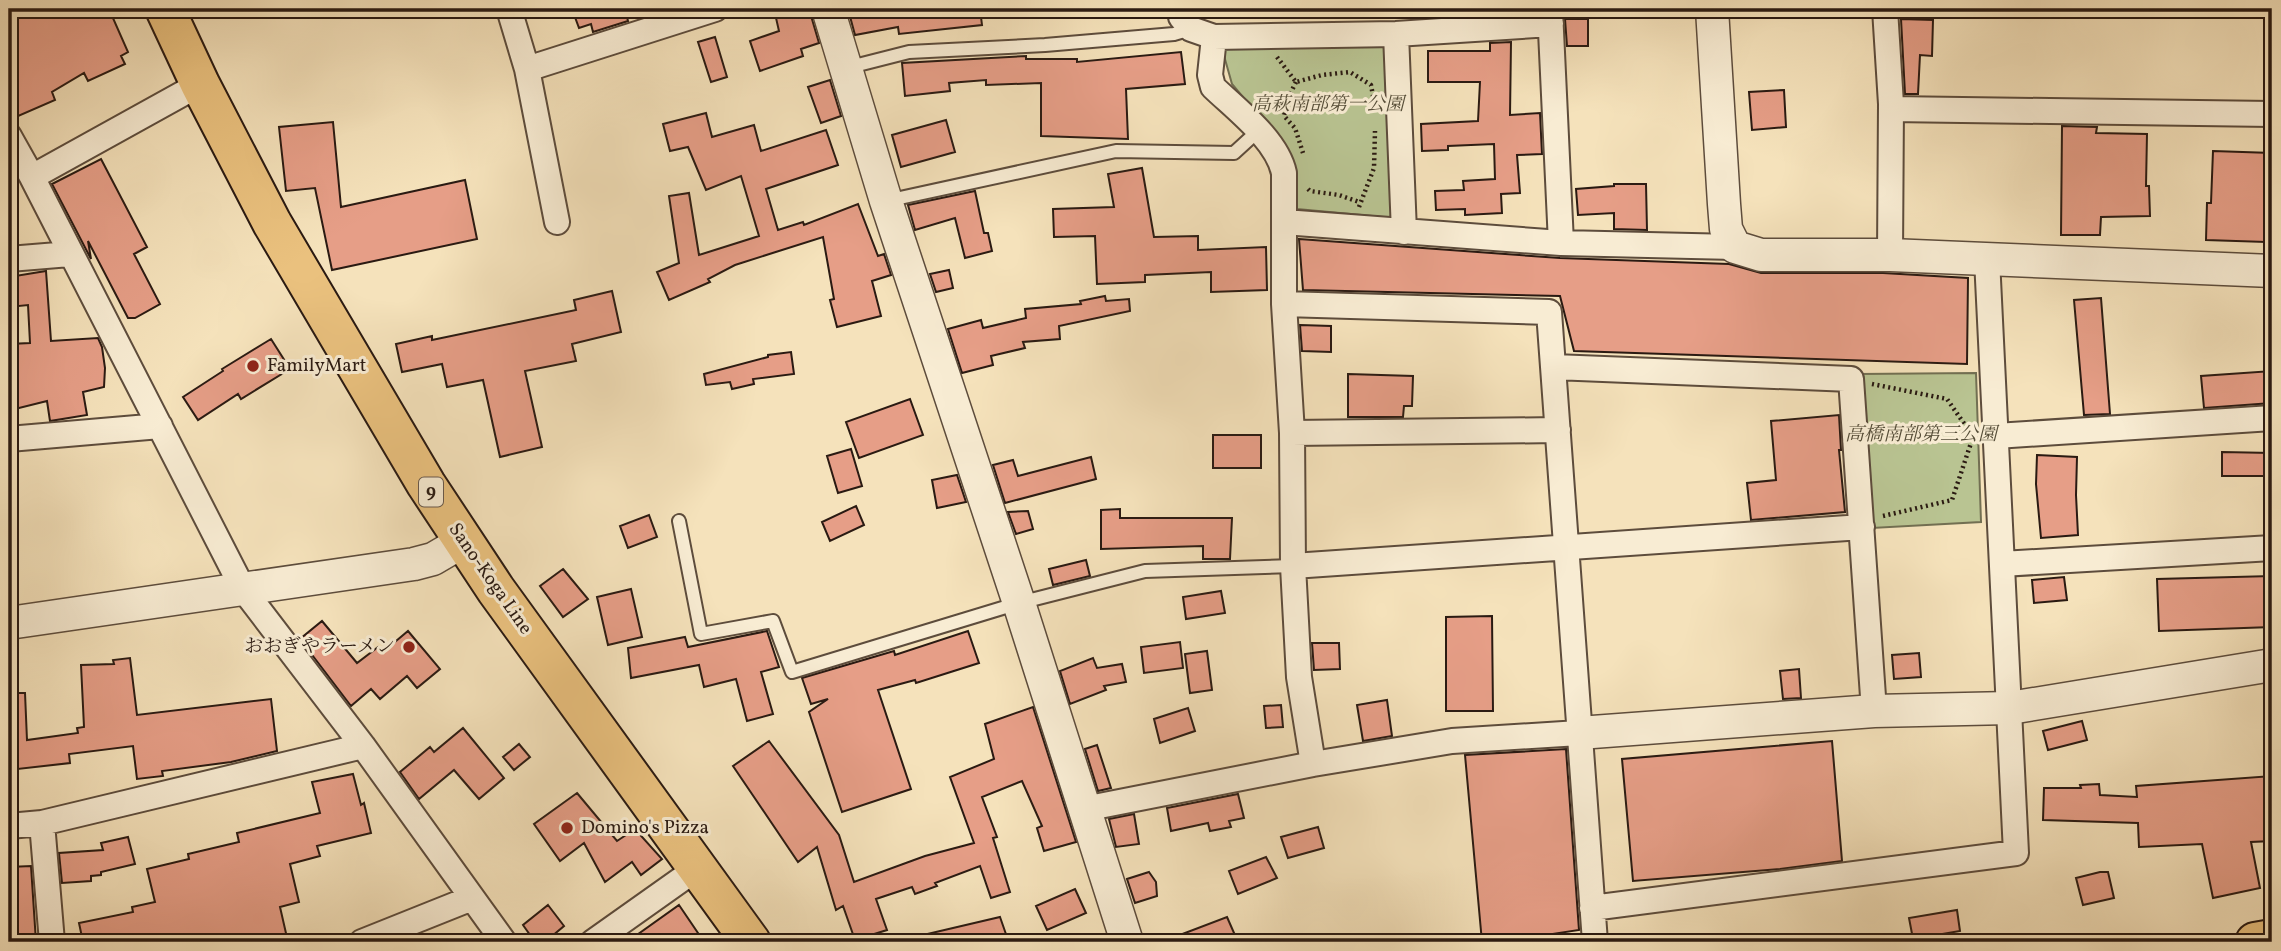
<svg xmlns="http://www.w3.org/2000/svg" width="2281" height="951" viewBox="0 0 2281 951" font-family="Vollkorn,'Noto Serif JP',serif">
<style>
.green{fill:#b9c492;stroke:#726f52;stroke-width:2}
.building{fill:#e69e87;stroke:#2a1a12;stroke-width:2}
.lines{fill:none;stroke-linecap:round;stroke-linejoin:round}
.service-casing{stroke:#5d4c3c;stroke-width:16}
.minor-casing{stroke:#5d4c3c;stroke-width:28}
.tertiary-casing{stroke:#5d4c3c;stroke-width:35}
.primary-casing{stroke:#2a1a12;stroke-width:42}
.trunk-casing{stroke:#2a1a12;stroke-width:42}
.path{stroke:#2a1a12;stroke-width:4.5;stroke-dasharray:2 3.5;stroke-linecap:butt}
.service{stroke:#f8ecd3;stroke-width:12}
.minor{stroke:#f8ecd3;stroke-width:24}
.tertiary{stroke:#f8ecd3;stroke-width:32}
.primary{stroke:#eac17e;stroke-width:38}
.trunk{stroke:#eac17e;stroke-width:38}
.poi-dot{fill:#8f2418;stroke:#f8ecd3;stroke-width:2.5}
.labels{text-anchor:middle;dominant-baseline:central;stroke-width:6;stroke-linejoin:round;paint-order:stroke}
.shield{fill:#f8ecd3;stroke:#68594c;stroke-width:2}
.shield-label{font-size:18px;font-weight:bold;fill:#2a1a12}
.park-label{font-size:19px;font-style:italic;fill:#554d38;stroke:#f8ecd3}
.poi-label{font-size:19px;fill:#2a1a12;stroke:#f8ecd3;text-anchor:start}
.street-label{font-size:19px;fill:#2a1a12;stroke:#f8ecd3}
</style>
<rect width="100%" height="100%" fill="#f5e2bb"/>
<filter id="stains"><feTurbulence type="fractalNoise" baseFrequency=".00286" numOctaves="4"/><feColorMatrix values="0 0 0 0 .2 0 0 0 0 .09 0 0 0 0 .02 0 0 0 .5 -.17"/></filter>
<radialGradient id="worn" r=".72"><stop offset=".6" stop-color="#630" stop-opacity="0"/><stop offset="1" stop-color="#630" stop-opacity=".3"/></radialGradient>
<path class="green" d="M1221 45H1384L1394 218 1297 209 1289 152 1232 84Z
M1976 373 1981 522 1872 528 1859 374Z"/>
<path class="building" d="M9 9H109L128 52 121 56 125 64 88 81 84 73 52 92 55 100 9 120Z
M572 9H625L628 21 593 32 591 24 579 28Z
M774 9H809L819 43 801 49 803 56 760 71 750 41 779 31Z
M848 9H980L982 25 899 34 898 27 855 35Z
M1565 19H1588V46H1567Z
M1901 19 1933 20 1932 56 1920 55 1918 94H1905Z
M715 37 727 77 711 82 698 42Z
M1511 42 1510 115 1540 113 1542 154 1517 155 1520 193 1501 194 1502 213 1465 215V209L1436 210 1435 191 1464 190 1463 181 1495 179 1494 144 1448 146V150L1422 151 1421 124 1478 121 1480 82H1428V51H1490V43Z
M1181 52 1185 84 1126 89 1128 139 1041 136V83L986 85V80L949 83 950 91 905 96 902 63 1026 56V59H1077V62Z
M830 80 841 116 821 123 808 87Z
M1784 90 1786 127 1752 130 1749 92Z
M706 113 712 137 754 125 761 151 826 130 838 165 766 189 778 230 803 222 804 225 858 204 878 256 884 254 891 275 872 281 881 316 837 327 830 300 834 299 823 237 735 265 708 279 710 282 669 300 657 272 679 263 669 196 689 193 699 255 759 236 741 176 706 190 688 147 670 151 663 124Z
M946 120 955 152 901 167 892 135Z
M333 122 341 207 465 180 477 239 332 270 315 188 286 191 279 127Z
M2062 126 2097 127 2096 133 2147 134 2146 186H2149L2150 216 2101 217 2100 235H2061Z
M2213 151 2272 153V196H2268L2266 242 2206 240 2207 203H2211Z
M101 159 147 247 134 254 160 304 135 318H128L88 241 91 259 52 184Z
M1142 168 1154 237 1198 236V250L1266 247 1267 290 1211 292V272L1145 275V282L1097 284 1095 236 1054 237 1053 209 1114 207 1108 174Z
M1614 184H1646L1647 230 1614 229V213L1578 215 1576 189 1614 186Z
M975 191 984 233H988L992 251 965 258 955 218 915 230 908 205Z
M1299 239 1560 258 1729 264 1761 273H1883L1968 278 1967 364 1574 351 1560 296 1303 290Z
M949 270 953 288 936 292 930 274Z
M46 271 51 341 98 338 102 347 105 368 104 387 83 392 87 415 50 421 47 401 11 410 9 344 30 343 28 305 9 307V277Z
M612 291 621 332 572 344 576 361 525 371 542 447 500 457 483 380 447 387 442 364 402 372 396 344 432 336V340L576 310 574 300Z
M1105 296 1106 301 1129 299 1130 311 1059 326 1060 339 1023 342 1025 348 991 356 993 365 962 373 948 329 981 320 983 328 1026 318 1025 309 1081 304 1080 301Z
M2101 298 2110 414 2084 415 2074 300Z
M1300 325 1331 326V352L1302 351Z
M271 339 290 369 241 399 238 394 198 420 183 397 223 371 222 369Z
M791 352 794 374 753 379 754 384 732 389 730 382 706 385 704 374 768 357V355Z
M2272 371V403L2204 408 2201 376Z
M1348 374 1413 376 1412 406H1404L1403 417H1348Z
M910 399 923 435 859 458 846 422Z
M1839 415 1841 450H1839L1845 512 1751 520 1747 483 1776 480 1771 421Z
M1213 435H1261V468H1213Z
M851 449 862 486 838 493 827 456Z
M2222 452 2272 453V476H2222Z
M2037 455 2077 457 2076 495 2078 535 2041 538 2036 484Z
M1091 457 1096 479 1005 503 993 465 1013 460 1018 476Z
M957 475 966 502 937 508 932 480Z
M856 506 864 525 830 541 822 522Z
M1120 509V518H1232L1230 559H1203V546L1101 549V510Z
M1028 511 1033 529 1016 534 1008 512Z
M649 515 657 537 628 548 620 526Z
M1086 560 1090 576 1053 585 1049 569Z
M563 569 588 599 563 617 540 586Z
M2272 576V627L2159 631 2157 579Z
M2064 577 2067 600 2034 603 2032 580Z
M631 589 642 637 608 645 597 597Z
M1221 591 1225 613 1186 619 1183 597Z
M1492 616 1493 711H1446V617Z
M322 621 357 663 378 647 383 652 408 631 440 669 417 688 407 676 380 699 371 689 351 706 300 639Z
M767 631 779 667 761 672 773 714 747 721 736 679 704 687 699 665 631 678 628 648 685 637 688 647Z
M968 631 979 663 916 683 915 680 878 690 911 789 842 812 809 712 828 699 811 704 802 678 894 651 895 655Z
M1180 642 1183 668 1144 673 1141 647Z
M1312 643H1339L1340 669 1314 670Z
M1207 651 1212 690 1190 693 1185 654Z
M1919 653 1921 677 1894 679 1892 655Z
M130 658 137 715 271 699 277 751 231 762 162 771 163 776 137 779 133 746 69 754 70 763 9 770V693H25L27 740 78 733 77 728 84 727 81 665 114 664 113 660Z
M1093 658 1097 668 1122 664 1126 682 1104 686 1106 690 1070 704 1060 671Z
M1799 669 1801 698 1783 699 1780 671Z
M1387 700 1392 736 1363 741 1357 705Z
M1281 705 1283 727 1266 728 1264 706Z
M1033 707 1076 842 1044 851 1037 828 1042 826 1022 781 982 797 997 837 993 838 1010 892 991 898 980 866 935 883 937 886 915 894 912 887 876 899 887 930 855 940 843 906 836 910 817 847 798 862 733 766 769 741 839 835 854 882 925 856 974 843 950 777 994 759 985 724Z
M1188 708 1195 731 1160 743 1154 719Z
M2082 721 2087 740 2048 750 2043 731Z
M463 728 504 778 479 799 454 770 419 799 400 772 430 747 434 752Z
M1832 741 1842 861 1780 869 1633 881 1622 759Z
M519 744 530 757 514 770 503 757Z
M1097 745 1111 788 1098 791 1085 749Z
M1566 749 1579 930 1552 934 1553 942H1482L1465 755Z
M353 774 361 805 364 803 371 833 317 846 320 856 290 864 299 902 280 907 288 942H83L79 923 133 912 132 907 155 902 147 869 189 859 188 854 239 842 237 833 320 813 312 782Z
M2272 776V841L2251 842 2260 888 2213 898 2202 844 2139 847 2138 823 2043 820 2044 788H2081L2080 785 2099 784 2100 795 2137 797 2136 786Z
M577 793 617 841 635 829 662 859 641 875 632 862 605 882 584 843 560 861 534 824Z
M1238 794 1244 818 1229 821 1231 827 1210 831 1208 823 1171 831 1167 808Z
M1134 814 1139 844 1116 847 1109 819Z
M1318 827 1324 848 1288 858 1281 837Z
M128 837 135 864 101 872V875L91 876V881L62 883 59 853 103 850 101 843Z
M1266 857 1277 878 1238 894 1229 871Z
M31 866 36 942H9V867Z
M1149 872 1156 882 1157 896 1135 903 1127 879Z
M2100 872H2108L2114 898 2083 905 2076 878Z
M1075 889 1086 913 1047 930 1036 906Z
M548 905 564 926 545 942H535L523 925Z
M679 905 700 936 691 942H627Z
M1957 910 1960 931 1913 939 1909 918Z
M1000 917 1007 937 992 942H924L923 935Z
M1227 917 1238 942H1164V941Z"/>
<g class="lines">
<g class="service-casing">
<path id="service" d="M846 68 909 52 1045 45 1174 34 1191 29
M886 201 1116 151 1234 153 1258 131
M679 521 701 634 773 621 792 672 1019 603 1145 571 1293 566"/>
</g>
<g class="minor-casing">
<path id="minor" d="M509 9 527 69 557 222
M1181 9V17L1191 29 1214 37 1396 34 1551 24
M1885 9 1891 104 1890 255
M1550 10 1561 243
M1396 34 1404 232
M1214 37 1210 75 1213 87C1237 110 1277 140 1284 173V304L1292 433 1293 566 1299 677 1313 764
M527 69 715 9
M1891 109 2272 114
M9 136 32 177 243 589 363 746 504 942
M32 177 200 84
M1284 222 1561 243 1735 247
M9 259 70 254
M1284 304 1549 312 1595 942
M1554 367 1851 379 1874 711
M1292 433 1558 430
M1996 436 2272 418
M9 439 160 426
M2002 564 2272 548
M1293 566 1862 527
M1084 809 1313 764 1452 741 1579 733
M42 823 52 942
M9 826 42 823 363 746
M1592 908 2016 853 1987 259
M362 942 472 898
M593 942 696 869"/>
</g>
<g class="tertiary-casing">
<path id="tertiary" d="M828 9 886 201 1019 603 1127 942
M1712 9 1724 204 1726 229 1735 247 1761 255H1890L2272 271
M9 623 414 564 433 559 462 542
M1579 733 1874 711 2010 708 2272 665"/>
</g>
<g class="primary-casing">
<path id="primary" d="M165 9 200 84 272 223 426 484 496 590 751 942"/>
</g>
<g class="trunk-casing">
<path id="trunk" d="M2255 942 2272 939"/>
</g>
<path class="path" d="M1277 57 1296 82 1322 75 1350 72 1371 85 1374 101
M1296 82 1288 98 1284 116 1295 128 1303 153
M1308 189 1310 191 1339 195 1359 202
M1359 207 1374 168 1375 131
M1872 384 1947 399 1972 435
M1883 516 1952 500 1971 443"/>
<use href="#service" class="service"/>
<use href="#minor" class="minor"/>
<use href="#tertiary" class="tertiary"/>
<use href="#primary" class="primary"/>
<use href="#trunk" class="trunk"/>
</g>
<g class="poi-dot">
<circle cx="253" cy="366" r="7"/>
<circle cx="409" cy="647" r="7"/>
<circle cx="567" cy="828" r="7"/>
</g>
<g class="labels">
<rect class="shield" x="419" y="477.5" width="24" height="29" rx="5"/>
<g class="shield-label">
<text x="431" y="492">9</text>
</g>
<g class="park-label">
<text x="1328" y="105">高萩南部第一公園</text>
<text x="1921" y="435">高橋南部第三公園</text>
</g>
<g class="poi-label">
<text x="267" y="366">FamilyMart</text>
<text x="395" y="647" text-anchor="end">おおぎやラーメン</text>
<text x="581" y="828">Domino's Pizza</text>
</g>
<g class="street-label">
<text transform="translate(490 579) rotate(55)">Sano-Koga Line</text>
</g>
</g>
<rect width="2281" height="951" fill="none" stroke="#f5e2bb" stroke-width="35"/>
<rect x="10" y="10" width="2260" height="930" fill="none" stroke="#2a1a12" stroke-width="3.5"/>
<rect x="18" y="18" width="2246" height="916" fill="none" stroke="#2a1a12" stroke-width="2"/>
<rect width="100%" height="100%" filter="url(#stains)"/>
<rect width="100%" height="100%" fill="url(#worn)"/>
</svg>
